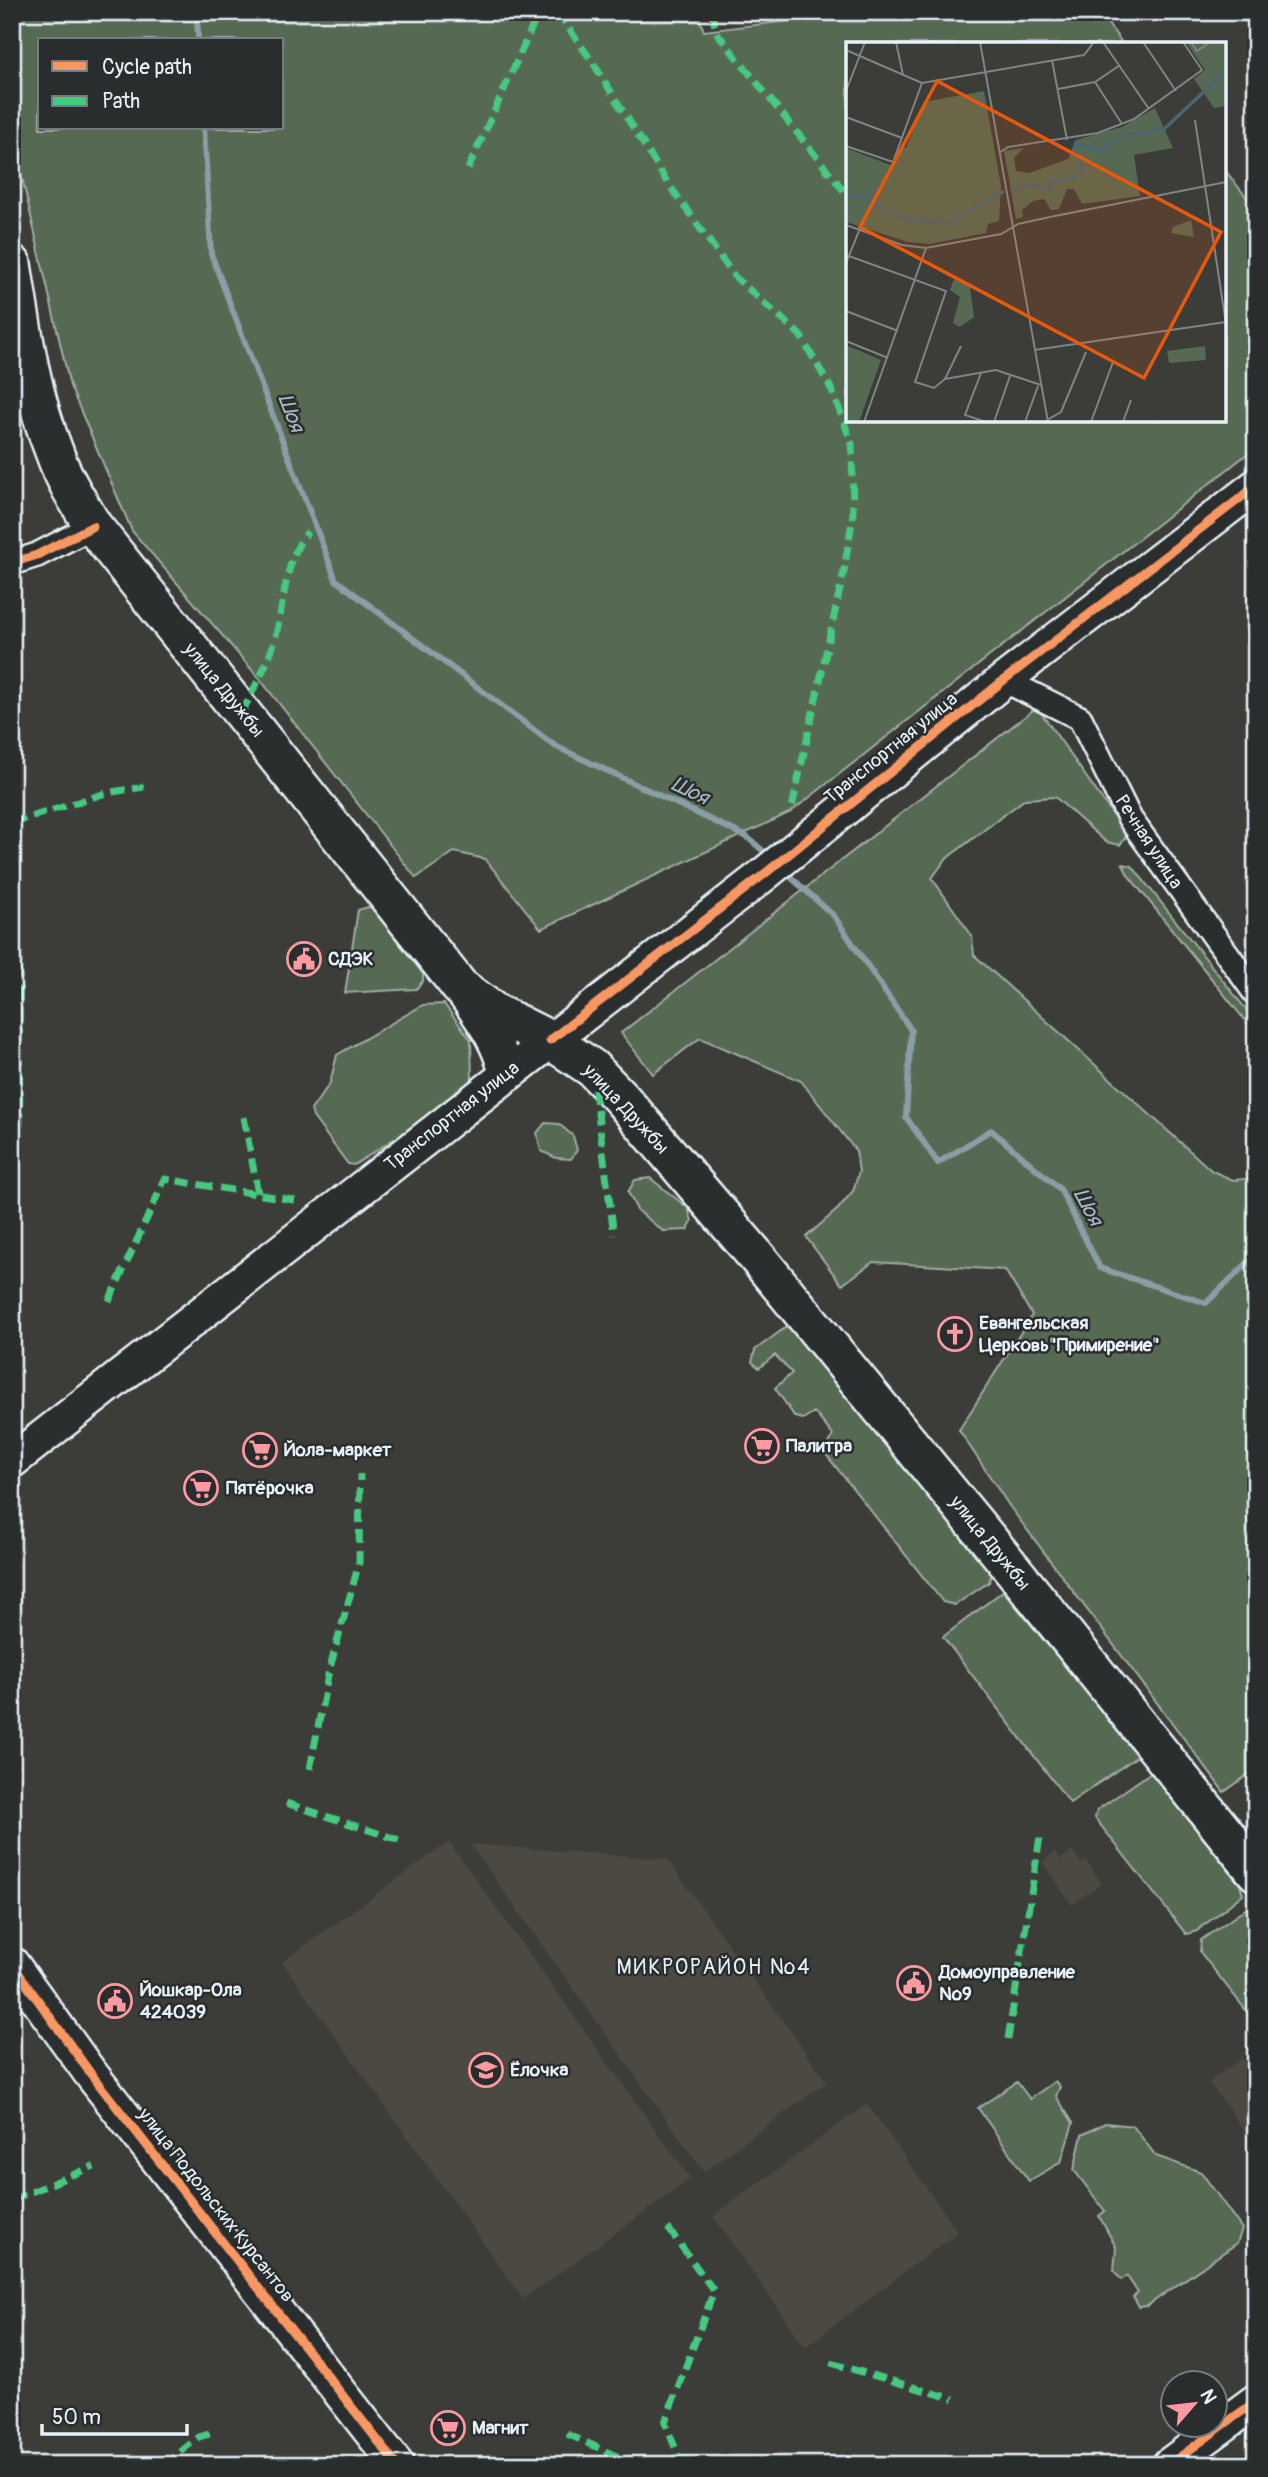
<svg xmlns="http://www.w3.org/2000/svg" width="1268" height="2477" viewBox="0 0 1268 2477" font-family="Pangolin,sans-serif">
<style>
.built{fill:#4b4943}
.green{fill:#566953;stroke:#9fada6;stroke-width:2;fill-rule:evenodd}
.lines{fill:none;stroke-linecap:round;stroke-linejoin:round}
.stream{stroke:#8a9ea6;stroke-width:6}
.street-casing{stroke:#e8f1f8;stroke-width:28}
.secondary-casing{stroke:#e8f1f8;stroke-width:38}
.primary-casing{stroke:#e8f1f8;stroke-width:42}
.street{stroke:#2a2d2e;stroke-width:23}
.secondary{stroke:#2a2d2e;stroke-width:33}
.primary{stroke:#2a2d2e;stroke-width:37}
.quiet{stroke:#46c982;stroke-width:7;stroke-dasharray:14 7;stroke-linecap:butt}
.cycleway-casing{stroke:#2a2d2e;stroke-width:13}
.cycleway{stroke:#f99763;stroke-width:9}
.labels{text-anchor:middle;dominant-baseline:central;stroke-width:5;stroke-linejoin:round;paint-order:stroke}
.street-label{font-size:19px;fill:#e8f1f8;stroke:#2a2d2e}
.poi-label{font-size:19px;font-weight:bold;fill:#e8f1f8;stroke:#2a2d2e;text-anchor:start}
.water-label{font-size:21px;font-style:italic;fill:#a9b9c1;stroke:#2a2d2e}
.neighbourhood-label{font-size:21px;letter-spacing:2px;fill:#e8f1f8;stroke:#2a2d2e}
.inset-river{fill:none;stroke:#4b666f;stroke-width:3.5}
.inset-road{fill:none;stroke:#818485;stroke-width:2}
.view{fill:#e8590c;fill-opacity:0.15;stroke:#e8590c;stroke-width:3.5}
.inset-edge{fill:none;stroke:#e8f1f8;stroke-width:3.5}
</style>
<rect width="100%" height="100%" fill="#3c3c38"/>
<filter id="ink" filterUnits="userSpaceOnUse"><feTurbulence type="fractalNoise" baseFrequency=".0143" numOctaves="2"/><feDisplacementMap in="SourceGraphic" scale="14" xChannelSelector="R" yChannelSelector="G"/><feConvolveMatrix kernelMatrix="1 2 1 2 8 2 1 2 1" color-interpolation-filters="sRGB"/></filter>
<g filter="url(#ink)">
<path class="built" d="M449 1842 691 2179 523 2299 282 1962Z
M470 1844 667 1859 827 2082 704 2172Z
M1072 1851 1081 1863 1086 1860 1102 1883 1072 1905 1042 1862 1055 1852 1060 1859Z
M1242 2058 1256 2078V2147L1209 2082Z
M867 2104 958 2232 805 2347 713 2216Z"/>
<path class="green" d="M12 12H697L704 31 865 12H1099L1123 44H848V420H1224V169L1256 209V447L791 812 541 929 485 859 454 852 416 878 259 678 132 531 70 386 12 134ZM282 40V128H40V40Z
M1037 707 1127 835 1120 845 1106 842 1055 797 1025 799 946 859 932 878 972 936 974 955 1212 1171 1233 1180 1256 1178V1769L1224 1792 1010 1507 959 1430 1032 1315 1005 1270 873 1262 842 1285 806 1237 838 1209 853 1191 859 1172 856 1151 801 1081 700 1038 653 1074 621 1033Z
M1123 864 1132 866 1256 1022V1034L1128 875Z
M368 907 372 908 423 974V981L416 989 345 993 358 910Z
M444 1004 471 1040 472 1082 426 1118 354 1165 348 1164 313 1117 311 1110 330 1083 337 1055 423 1005Z
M545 1123 559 1124 573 1136 577 1150 571 1159 556 1158 541 1151 537 1133Z
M650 1178 688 1208 692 1221 688 1230 663 1231 637 1210 628 1192 635 1180Z
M786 1327 798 1329 993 1570 989 1582 955 1605 943 1602 825 1453 833 1435 814 1412 803 1419 795 1417 775 1388 792 1373 775 1355 759 1368 752 1362 755 1350Z
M1003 1591 1139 1755 1070 1803 943 1637Z
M1150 1773 1156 1778 1240 1885 1243 1894 1197 1931 1186 1934 1095 1818 1097 1810Z
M1250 1906H1256V2023L1200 1952 1201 1940Z
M1055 2081 1060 2087 1056 2096 1073 2123 1061 2162 1029 2181 978 2108 1017 2082 1030 2099Z
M1105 2123 1133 2126 1156 2156 1201 2172 1242 2229 1237 2243 1147 2306 1139 2307 1133 2297 1138 2293 1127 2276 1121 2280 1114 2271 1116 2247 1099 2216 1105 2211 1074 2170 1082 2135Z"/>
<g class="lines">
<path class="stream" d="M197 12 198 40
M204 128 211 254 336 580 555 746 747 837 769 856
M784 871 834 916 911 1030 906 1117 938 1163 991 1130 1060 1189 1100 1268 1206 1303 1256 1255"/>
<g class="street-casing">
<path id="street" d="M12 563 37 555 93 526
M1004 680 1080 718 1130 819 1256 994"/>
</g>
<g class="secondary-casing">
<path id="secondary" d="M463 992C481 1018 500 1042 506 1074
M12 1461 762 876 1004 680 1256 486
M12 1964 91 2074 397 2465
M1169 2465 1256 2401"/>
</g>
<g class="primary-casing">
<path id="primary" d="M12 264C22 328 31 394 55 454 64 480 79 503 93 526L460 987 494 1012 550 1040 592 1068 621 1098 756 1256 1015 1572 1256 1872"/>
</g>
<use href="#street" class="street"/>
<use href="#secondary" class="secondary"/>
<use href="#primary" class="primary"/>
<path class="quiet" d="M557 12 592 61 665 179 734 276 800 335 832 390 852 444 853 515 844 571 791 812
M711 12 717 33 848 196
M468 169 539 12
M242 713C252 692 264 671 272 649 284 615 283 557 308 532
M12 823 106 793 144 787
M12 903 19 980 20 1155
M592 1068 614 1235
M244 1117 258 1194
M109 1301 165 1179 299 1201
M310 1769 328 1675 359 1563 360 1474
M286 1803 399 1840
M1008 2039 1040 1837
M12 2200 94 2166
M668 2228 714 2291 665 2422 682 2465
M831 2363 954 2399
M567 2434 637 2465
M164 2465 199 2437 216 2432"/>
<g class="cycleway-casing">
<path id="cycleway" d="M12 563 37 555 93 526
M550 1040 762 876 1004 680 1256 486
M12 1964 91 2074 397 2465
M1169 2465 1256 2401"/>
</g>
<use href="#cycleway" class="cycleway"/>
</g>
</g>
<defs>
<g id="civic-ring" transform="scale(1.75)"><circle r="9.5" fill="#2a2d2e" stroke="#ff9aa2" stroke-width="1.5"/><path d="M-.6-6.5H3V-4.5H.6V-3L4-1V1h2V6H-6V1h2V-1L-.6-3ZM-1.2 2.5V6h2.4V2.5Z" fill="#ff9aa2"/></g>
<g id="church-ring" transform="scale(1.75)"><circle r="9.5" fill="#2a2d2e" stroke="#ff9aa2" stroke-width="1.5"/><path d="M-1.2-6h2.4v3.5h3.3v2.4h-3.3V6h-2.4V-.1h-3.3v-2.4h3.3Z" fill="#ff9aa2"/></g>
<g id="supermarket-ring" transform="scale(1.75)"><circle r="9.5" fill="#2a2d2e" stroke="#ff9aa2" stroke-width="1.5"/><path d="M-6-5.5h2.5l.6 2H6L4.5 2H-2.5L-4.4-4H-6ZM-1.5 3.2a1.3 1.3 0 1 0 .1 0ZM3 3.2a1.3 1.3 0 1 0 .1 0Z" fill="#ff9aa2"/></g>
<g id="school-ring" transform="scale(1.75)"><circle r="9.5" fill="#2a2d2e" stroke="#ff9aa2" stroke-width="1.5"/><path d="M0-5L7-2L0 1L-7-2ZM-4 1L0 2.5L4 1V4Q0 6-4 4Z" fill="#ff9aa2"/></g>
</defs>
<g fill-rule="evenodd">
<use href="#civic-ring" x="304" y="959"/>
<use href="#church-ring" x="955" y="1334"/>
<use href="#supermarket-ring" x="762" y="1446"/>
<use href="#supermarket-ring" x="260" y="1450"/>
<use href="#supermarket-ring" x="201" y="1488"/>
<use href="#civic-ring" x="914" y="1983"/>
<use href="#civic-ring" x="115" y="2001"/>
<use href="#school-ring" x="486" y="2070"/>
<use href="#supermarket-ring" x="448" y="2428"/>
</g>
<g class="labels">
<g class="street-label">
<text transform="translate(224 690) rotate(51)">улица Дружбы</text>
<text transform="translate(891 748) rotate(-39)">Транспортная улица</text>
<text transform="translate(1149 842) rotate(57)">Речная улица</text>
<text transform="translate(626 1109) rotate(47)">улица Дружбы</text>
<text transform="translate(452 1116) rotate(-38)">Транспортная улица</text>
<text transform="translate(990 1543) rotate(51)">улица Дружбы</text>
<text transform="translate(216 2205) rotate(52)">улица Подольских Курсантов</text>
</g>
<g class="poi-label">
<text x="328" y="959">СДЭК</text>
<text x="979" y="1323">Евангельская<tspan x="979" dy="22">Церковь"Примирение"</tspan></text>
<text x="786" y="1446">Палитра</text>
<text x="284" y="1450">Йола-маркет</text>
<text x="226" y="1488">Пятёрочка</text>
<text x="939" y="1972">Домоуправление<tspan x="939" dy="22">№9</tspan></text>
<text x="140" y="1990">Йошкар-Ола<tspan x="140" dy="22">424039</tspan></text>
<text x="510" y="2070">Ёлочка</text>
<text x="472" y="2428">Магнит</text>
</g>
<g class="water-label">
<text transform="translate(291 413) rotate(69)">Шоя</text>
<text transform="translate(690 791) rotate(25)">Шоя</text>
<text transform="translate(1088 1207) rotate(62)">Шоя</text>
</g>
<g class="neighbourhood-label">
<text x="714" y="1967">МИКРОРАЙОН №4</text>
</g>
</g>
<g transform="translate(846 42)">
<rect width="380" height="380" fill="#3c3c38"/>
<path d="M340 0H380V64L368 66 348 37 359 28ZM138 49 155 144 153 179 142 182 140 191 83 202 62 200 0 180V106L47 124 56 105 60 106 78 60ZM309 66 327 106 288 113 294 154 236 162 228 147H221L213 167 205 168 198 157 187 159 176 168 177 175 170 177 158 109 178 106 168 116 170 129 183 131 222 117 230 98 276 85ZM345 178 348 195 325 191 327 185ZM108 237 124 245 128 275 114 285 107 281 114 255 104 248ZM0 303 35 318 13 380H0ZM359 304 360 318 323 321 321 309Z" fill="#566953"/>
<path class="inset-river" d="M164 147 188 143 204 148V140L226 136 237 126 228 107 230 101 255 108 277 94 318 87 380 29M0 156 12 153 56 176 101 182 158 149"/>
<path class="inset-road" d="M50 0 57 33M134 0 167 185M257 0 303 67M297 0 330 49M345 0 351 9 364 0M0 8 76 41M206 18 221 98M249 40 276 82M76 41 238 13 248 0M212 47 249 40 274 23M0 49 19 0M0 75 56 96M349 78 380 282M0 104 47 120 76 41M153 111 162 105 252 91 288 77 356 28 337 0M0 183 56 203 80 206 155 192 172 182 204 175 380 140M167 185 202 380M0 213 100 249 69 340 88 346 99 337M0 221 13 189M0 269 52 289M0 299 42 316M188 308 380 280M135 331 119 373 140 380M99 337 150 328 195 343M99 337 115 304M201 378 215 370 240 310M18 380 80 206M148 380 164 334M179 380 192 344M245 380 267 320M277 380 285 358"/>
<path class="view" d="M91 39 375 190 298 336 14 185Z"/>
<rect width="380" height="380" class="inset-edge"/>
</g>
<rect width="1268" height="2477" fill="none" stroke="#2a2d2e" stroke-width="42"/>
<rect x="21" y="21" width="1226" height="2435" fill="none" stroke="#e8f1f8" stroke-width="2.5" filter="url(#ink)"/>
<rect x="38" y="38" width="245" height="91" fill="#2a2d2e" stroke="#767b7f" stroke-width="2"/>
<rect x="52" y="61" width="35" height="10" fill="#f99763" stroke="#767b7f" stroke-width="2"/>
<text x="102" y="74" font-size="21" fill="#e8f1f8">Cycle path</text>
<rect x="52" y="96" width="35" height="10" fill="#46c982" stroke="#767b7f" stroke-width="2"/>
<text x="102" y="108" font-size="21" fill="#e8f1f8">Path</text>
<g transform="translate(1194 2404) rotate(62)"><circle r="33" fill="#2a2d2e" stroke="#767b7f" stroke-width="2"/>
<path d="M0-5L12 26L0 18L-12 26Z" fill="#ff9aa2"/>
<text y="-10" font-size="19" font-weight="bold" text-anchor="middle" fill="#e8f1f8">N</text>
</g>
<path d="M42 2424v10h145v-10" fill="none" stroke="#e8f1f8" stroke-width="3.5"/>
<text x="52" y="2424" font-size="21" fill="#e8f1f8" stroke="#2a2d2e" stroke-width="5" paint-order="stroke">50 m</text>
</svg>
